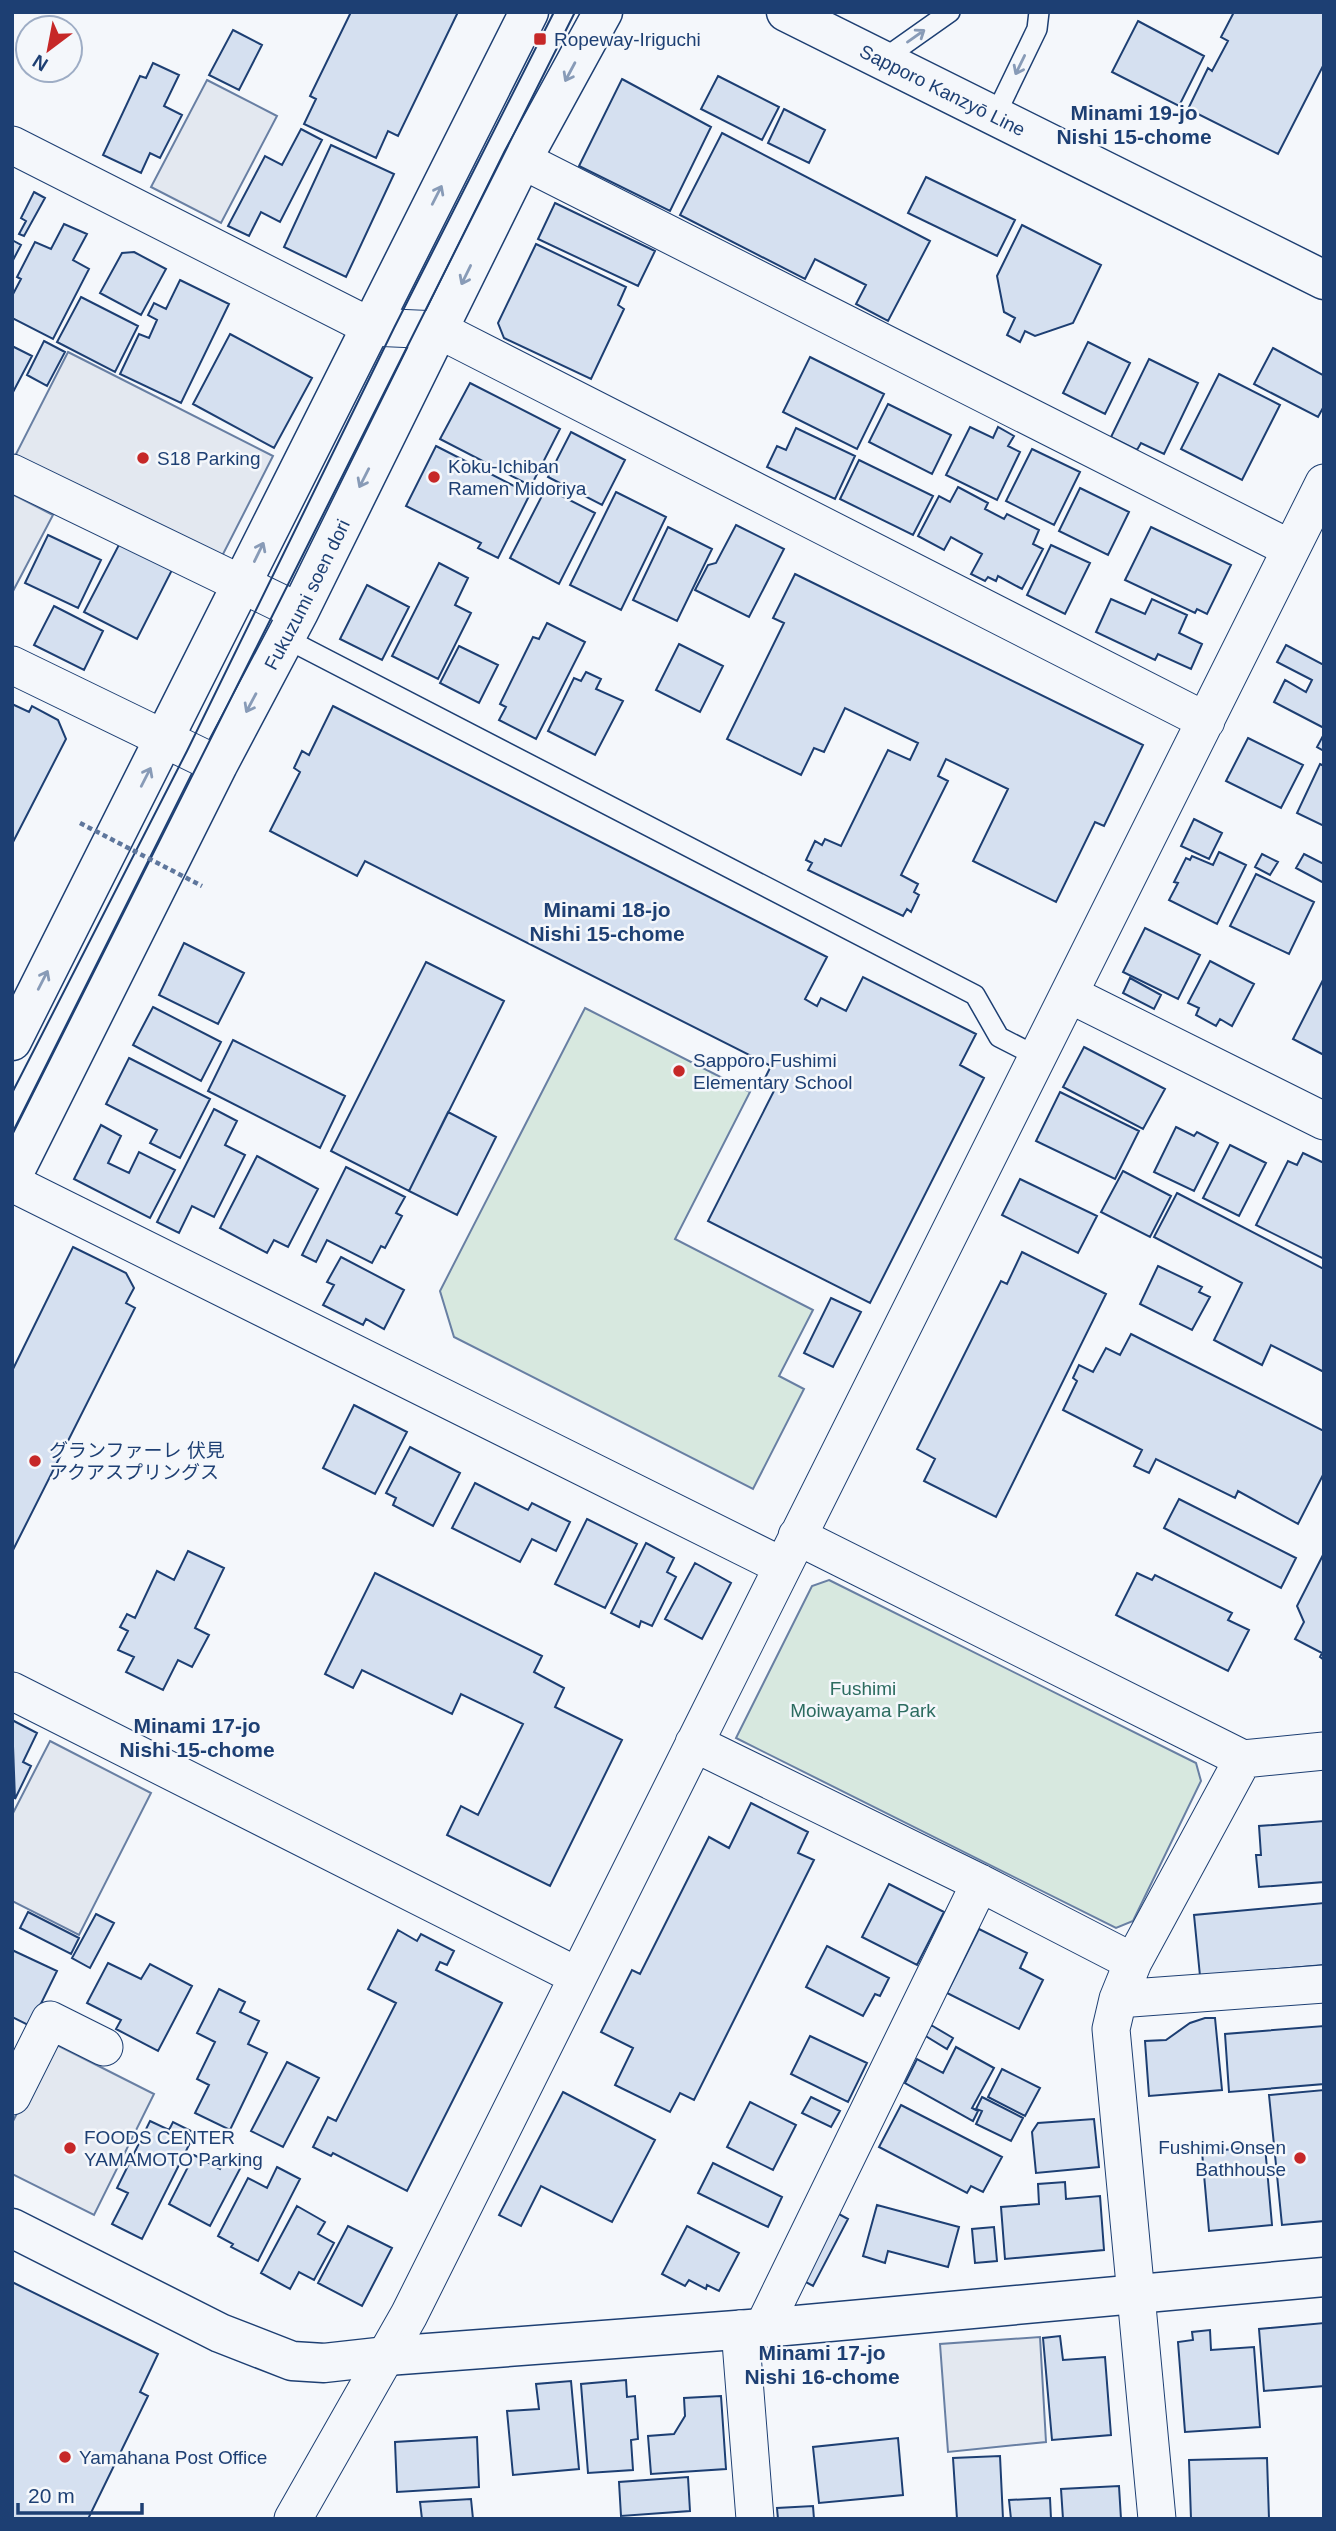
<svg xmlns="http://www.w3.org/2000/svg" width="1336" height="2531" viewBox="0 0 1336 2531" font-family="Helvetica,'Noto Sans JP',sans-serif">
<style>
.green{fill:#d7e8df;stroke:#687fa3;stroke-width:2}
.parking{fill:#e3e8f0;stroke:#687fa3;stroke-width:2}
.building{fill:#d5e0f0;stroke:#1d3f73;stroke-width:2}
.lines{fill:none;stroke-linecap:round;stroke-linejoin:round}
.lane-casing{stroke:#1d3f73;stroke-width:22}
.street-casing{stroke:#1d3f73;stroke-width:39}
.secondary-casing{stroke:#1d3f73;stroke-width:41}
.primary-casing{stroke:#1d3f73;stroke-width:41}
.lane{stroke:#f4f7fb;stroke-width:19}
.street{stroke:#f4f7fb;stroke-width:37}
.secondary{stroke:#f4f7fb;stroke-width:38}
.primary{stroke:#f4f7fb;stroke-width:38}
.tram{stroke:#1d3f73;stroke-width:2}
.path-bridge{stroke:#5e769c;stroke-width:4.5;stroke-dasharray:5 3.5;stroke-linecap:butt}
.oneway{stroke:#889bb7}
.poi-dot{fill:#c62828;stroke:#f4f7fb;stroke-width:2.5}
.labels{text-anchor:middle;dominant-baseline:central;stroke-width:5;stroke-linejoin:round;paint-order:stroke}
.poi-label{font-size:19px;fill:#1d3f73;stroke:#f4f7fb;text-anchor:start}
.street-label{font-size:19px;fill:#1d3f73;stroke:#f4f7fb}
.park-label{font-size:19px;fill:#2c6c60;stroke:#f4f7fb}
.neighbourhood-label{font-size:21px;font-weight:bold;fill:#1d3f73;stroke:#f4f7fb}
</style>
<rect width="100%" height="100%" fill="#f4f7fb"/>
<path class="green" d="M585 1008 750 1092 675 1239 813 1310 779 1376 804 1389 753 1489 454 1337 440 1291Z
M829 1580 1196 1763 1201 1781 1133 1921 1116 1928 736 1738 812 1586Z"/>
<path class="parking" d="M207 80 277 116 221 223 151 187Z
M68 352 273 456 218 564 13 460Z
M12 494 53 515 12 593Z
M50 1741 151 1793 79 1935 12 1901V1815Z
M53 2043 154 2094 94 2215 12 2174V2123Z
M1040 2337 1046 2442 948 2452 940 2344Z"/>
<path class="building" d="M351 12H458L398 136 388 131 376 158 304 124 316 99 310 96Z
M1234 12H1324V64L1278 154 1188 109 1208 68 1212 71 1228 41 1221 37Z
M1138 21 1204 56 1179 106 1112 72Z
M233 30 262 45 239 90 209 75Z
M153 63 179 75 164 106 182 115 160 158 150 153 141 173 103 155 140 76 146 78Z
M718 76 779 107 762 140 701 109Z
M622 79 711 127 670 211 579 166Z
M784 109 825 130 809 163 768 143Z
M301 129 322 140 280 222 261 212 249 236 228 226 265 156 282 165Z
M722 133 930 241 888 321 856 304 866 285 815 259 805 279 680 215Z
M331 145 394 174 346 277 284 247Z
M926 177 1015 220 997 256 908 213Z
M34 192 45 198 24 236 19 234 26 221 21 218Z
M555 203 655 251 638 286 538 239Z
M64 224 87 234 73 260 89 269 53 339 12 318V296L21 279 17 277 35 242 51 249Z
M1022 225 1101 265 1073 323 1035 336 1025 331 1020 342 1007 335 1015 318 1004 312 997 276Z
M12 240 21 245 12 262Z
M536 244 626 287 618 305 624 309 591 379 504 338 498 323Z
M134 252 166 269 141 315 100 293 122 253Z
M180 280 229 304 181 403 120 374 139 334 149 338 157 320 148 315 154 303 166 309Z
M81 297 138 326 115 372 57 342Z
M230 334 312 378 274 448 193 404Z
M44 341 65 352 47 386 27 375Z
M1088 342 1130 363 1105 414 1063 393Z
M12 346 32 356 12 394Z
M1273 348 1323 375 1324 406 1318 417 1254 384Z
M810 357 884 394 857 449 783 412Z
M1149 359 1198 383 1164 454 1141 443 1137 450 1111 437Z
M1219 374 1280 405 1242 480 1181 449Z
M470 383 560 429 531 486 440 439Z
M888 404 951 435 932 474 869 442Z
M970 427 993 438 998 427 1014 436 1008 446 1020 452 997 500 946 475Z
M796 428 855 456 835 499 767 467 777 446 786 450Z
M571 432 625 460 602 505 548 477Z
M436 446 530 494 498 558 478 548 481 543 406 506Z
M1032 449 1080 472 1054 525 1006 501Z
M859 460 933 496 913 535 840 499Z
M958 487 988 503 985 509 1004 519 1007 514 1039 530 1033 544 1043 549 1022 589 998 576 996 581 988 577 985 581 971 574 982 554 951 537 944 550 918 536 939 496 950 502Z
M546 488 595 513 559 584 510 558Z
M1080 488 1129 512 1108 555 1059 531Z
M616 492 666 517 621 610 570 585Z
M736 525 784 549 749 617 695 590 708 565 716 563Z
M668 527 712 549 677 621 633 600Z
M1151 527 1231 565 1207 614 1197 609 1195 613 1125 580Z
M48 535 101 560 78 608 25 583Z
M122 539 174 566 137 639 84 612Z
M1051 545 1090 563 1065 614 1027 595Z
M439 563 468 578 455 605 471 613 438 679 392 656Z
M795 574 1143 745 1104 826 1095 822 1056 902 973 861 1008 789 946 759 938 776 948 781 901 875 918 884 914 892 919 895 911 912 907 909 903 916 808 870 812 863 806 860 815 841 822 845 825 839 841 846 888 750 910 760 918 743 845 708 824 752 814 748 801 775 727 739 784 623 773 618Z
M367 585 409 607 382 660 340 639Z
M1111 599 1145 614 1152 599 1187 615 1179 633 1202 644 1191 669 1158 654 1155 660 1096 632Z
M54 606 103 631 84 670 34 645Z
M547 623 585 642 536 739 499 720 506 707 500 704 533 637 539 639Z
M679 644 723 666 700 712 656 690Z
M1286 645 1324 665V728L1274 702 1285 680 1306 692 1312 680 1277 662Z
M459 646 498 665 479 703 440 683Z
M586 672 601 679 596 689 623 701 595 755 548 731 574 678 581 681Z
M12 704 29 712 32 706 58 720 66 739 12 844Z
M333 706 827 957 805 999 817 1006 821 998 846 1011 863 977 976 1034 960 1065 984 1078 870 1303 708 1221 777 1085 765 1078 771 1066 365 861 357 876 270 831 300 772 294 768 302 751 309 755Z
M1324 734V751L1317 747Z
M1248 738 1303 765 1281 808 1226 781Z
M1320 764 1324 766V826L1297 813Z
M1194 819 1222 833 1209 859 1181 846Z
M1219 852 1246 865 1217 924 1169 900 1178 883 1174 882 1186 858 1190 860 1192 856 1213 865Z
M1262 854 1278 862 1270 875 1255 867Z
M1304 854 1324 864V883L1296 868Z
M1256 874 1314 902 1289 954 1230 926Z
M1145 928 1200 955 1178 999 1123 972Z
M184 943 244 973 218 1024 159 995Z
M1210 961 1254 984 1232 1026 1220 1019 1216 1026 1196 1015 1199 1008 1188 1003Z
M426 962 504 1001 409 1191 331 1151Z
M1130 978 1161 995 1154 1009 1123 993Z
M1324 978V1055L1293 1039Z
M153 1007 221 1042 201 1081 133 1045Z
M233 1040 345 1096 320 1148 208 1091Z
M1084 1047 1165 1089 1143 1129 1063 1087Z
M129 1058 210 1099 180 1158 150 1143 157 1130 106 1104Z
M1060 1092 1139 1131 1115 1179 1036 1141Z
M214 1109 237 1121 225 1145 245 1155 214 1217 192 1206 179 1233 157 1222Z
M448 1112 496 1137 457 1215 409 1191Z
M101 1125 121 1136 108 1163 129 1173 139 1152 175 1170 150 1218 74 1179Z
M1176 1127 1194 1136 1197 1132 1218 1143 1194 1191 1154 1172Z
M1230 1145 1266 1163 1239 1216 1203 1198Z
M1303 1153 1324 1163V1259L1256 1225 1288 1161 1297 1165Z
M257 1156 318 1189 288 1247 274 1240 267 1253 220 1228Z
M346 1167 405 1197 396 1213 402 1216 385 1248 381 1246 372 1263 327 1240 316 1262 302 1255Z
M1123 1171 1171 1196 1150 1237 1101 1212Z
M1020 1179 1097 1216 1078 1253 1002 1215Z
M1177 1193 1324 1269V1372L1271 1345 1262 1365 1214 1340 1242 1283 1154 1237Z
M73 1247 126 1273 134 1288 126 1303 135 1308 12 1552V1371Z
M1022 1252 1106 1294 996 1517 924 1481 935 1459 917 1449 1001 1281 1007 1284Z
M341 1257 404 1290 384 1329 366 1319 363 1325 323 1305 334 1285 327 1282Z
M1158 1266 1202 1287 1199 1292 1210 1297 1192 1330 1140 1304Z
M831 1298 861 1312 833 1367 804 1353Z
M1131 1334 1324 1431V1473L1298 1524 1238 1491 1235 1498 1156 1459 1149 1473 1134 1466 1142 1450 1063 1410 1077 1381 1073 1378 1079 1365 1093 1372 1106 1348 1120 1355Z
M354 1405 407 1432 375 1494 323 1468Z
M410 1447 460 1473 433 1526 393 1505 396 1498 386 1493Z
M475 1483 528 1510 532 1503 570 1522 556 1551 532 1539 520 1562 452 1528Z
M1179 1499 1296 1558 1281 1588 1164 1528Z
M587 1519 637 1544 605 1608 555 1584Z
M646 1543 674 1558 667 1572 676 1577 652 1626 641 1621 639 1627 611 1613Z
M188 1551 224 1568 195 1628 209 1635 192 1667 178 1660 163 1690 126 1672 134 1657 118 1650 128 1631 120 1627 127 1614 135 1618 157 1571 174 1580Z
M1324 1553V1660L1320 1657 1322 1653 1295 1639 1304 1622 1297 1606Z
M695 1563 731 1583 702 1639 665 1619Z
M375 1573 542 1656 534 1672 564 1688 555 1707 622 1740 550 1886 447 1835 461 1806 478 1815 523 1724 461 1694 452 1714 362 1670 353 1688 325 1674Z
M1137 1573 1152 1580 1155 1575 1232 1613 1228 1620 1249 1630 1228 1671 1116 1615Z
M12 1720 37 1733 23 1762 31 1766 15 1799Z
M751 1803 808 1832 798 1853 814 1860 694 2100 680 2093 670 2112 615 2085 633 2048 601 2032 632 1970 640 1974 709 1837 729 1848Z
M1324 1821V1882L1259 1887 1256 1855H1261L1259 1826Z
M889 1884 944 1912 917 1965 862 1937Z
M1324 1903V1965L1200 1976 1194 1915Z
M28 1912 79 1938 71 1954 20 1928Z
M96 1914 114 1923 90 1968 72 1958Z
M979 1929 1027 1953 1020 1968 1043 1980 1019 2029 947 1993Z
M398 1930 417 1941 421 1934 454 1951 447 1965 440 1962 436 1970 502 2003 407 2191 333 2153 331 2156 313 2147 328 2117 336 2121 396 2003 368 1989Z
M827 1946 889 1978 880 1996 875 1994 863 2016 806 1987Z
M12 1950 57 1971 30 2026 12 2017Z
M108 1963 141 1979 150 1964 192 1986 158 2051 116 2029 121 2020 87 2003Z
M219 1989 245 2002 240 2012 259 2021 248 2044 267 2053 230 2130 195 2113 209 2085 197 2079 215 2042 197 2033Z
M1205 2018H1215L1222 2090 1149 2096 1145 2041 1166 2040 1190 2023Z
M931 2025 953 2038 947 2049 924 2035Z
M1324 2026V2084L1229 2092 1225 2034Z
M810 2036 867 2063 848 2102 791 2074Z
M956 2047 994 2068 972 2108 978 2111 973 2121 905 2083 917 2059 943 2073Z
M287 2062 319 2078 283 2147 251 2131Z
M1002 2069 1040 2088 1025 2116 988 2097Z
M1324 2090V2221L1282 2225 1269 2095Z
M563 2092 655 2140 612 2222 541 2186 521 2226 499 2215Z
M811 2097 840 2111 831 2127 802 2113Z
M982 2097 1023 2118 1011 2141 976 2124 982 2111 976 2109Z
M750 2102 796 2125 773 2170 727 2147Z
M901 2105 1002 2157 983 2192 971 2186 967 2193 879 2147Z
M1094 2119 1099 2167 1036 2173 1032 2132 1038 2123Z
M150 2121 169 2130 173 2122 195 2133 142 2239 112 2224 128 2193 117 2188Z
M1265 2146 1272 2225 1209 2231 1202 2152Z
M194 2155 220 2169 226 2157 242 2165 210 2226 169 2204Z
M713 2163 782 2197 768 2227 698 2193Z
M277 2167 300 2179 258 2261 231 2247 233 2244 218 2236 248 2178 267 2188Z
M1065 2182 1066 2199 1100 2196 1104 2250 1005 2259 1001 2207 1039 2204 1038 2184Z
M877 2205 959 2227 948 2267 888 2251 885 2263 863 2256Z
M297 2206 325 2222 318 2234 334 2243 314 2280 299 2272 290 2289 261 2273Z
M837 2213 848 2219 813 2286 802 2280Z
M348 2226 392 2248 362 2306 318 2283Z
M687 2226 739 2253 719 2291 707 2285 706 2289 689 2280 685 2286 662 2274Z
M994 2227 997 2261 975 2263 972 2229Z
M12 2282 158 2354 140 2392 148 2396 88 2519H12Z
M1324 2323V2386L1264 2391 1259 2329Z
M1210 2330 1211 2350 1254 2347 1260 2427 1185 2432 1178 2342 1193 2340 1192 2332Z
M1060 2336 1063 2360 1105 2357 1111 2435 1052 2440 1043 2338Z
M626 2380 627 2397 635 2396 638 2439 631 2440 633 2470 588 2473 581 2384Z
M571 2381 579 2469 513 2475 507 2411 539 2409 536 2384Z
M721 2396 726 2469 651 2474 648 2436 674 2434 685 2416 684 2398Z
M477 2437 479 2487 397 2492 395 2442Z
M898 2438 903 2495 819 2503 813 2447Z
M1000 2456 1003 2519H957L953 2458Z
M1267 2458 1269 2519H1191L1189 2460Z
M688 2477 690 2511 621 2516 619 2482Z
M1119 2486 1121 2519H1063L1061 2489Z
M1050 2498 1051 2519H1011L1009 2500Z
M471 2499 473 2519H422L420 2502Z
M813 2506 814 2519H778L777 2508Z"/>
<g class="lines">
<g class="lane-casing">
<path id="lane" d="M882 60 950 12
M995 116 1037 29 1039 12
M285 638 975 995 999 1037 1038 1057"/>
</g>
<g class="street-casing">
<path id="street" d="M12 145 371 327 439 330 1206 721
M522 160 1291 549
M12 473 299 612
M12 665 218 765
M1069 994 1324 1121
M12 1183 782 1566
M797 1536 1243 1759 1324 1751
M12 1691 577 1976
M694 1743 980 1883 1133 1962
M1118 1999 1324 1984
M12 2096 50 2020 104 2047
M763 2328 980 1883
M740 2329 755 2519
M293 2519 409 2315 1324 483
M1157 2519 1111 2029 1118 1999 1133 1962 1243 1759"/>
</g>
<g class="secondary-casing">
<g id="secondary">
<path d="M12 1041 529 12"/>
<path id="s1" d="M12 1177 218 765 299 612 522 160 603 12"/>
<path d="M12 2228 220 2333 292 2361 324 2363 387 2356 763 2328 1324 2277"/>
</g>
</g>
<g class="primary-casing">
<g id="primary">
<path id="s2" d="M786 12 1324 280"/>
</g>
</g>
<use href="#lane" class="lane"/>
<use href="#street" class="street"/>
<use href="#secondary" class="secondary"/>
<use href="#primary" class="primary"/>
<path class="tram" d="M12 1093 187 751 394 328 554 12
M12 1135 575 12"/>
<path class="path-bridge" d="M80 823 202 886"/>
</g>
<defs><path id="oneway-shaft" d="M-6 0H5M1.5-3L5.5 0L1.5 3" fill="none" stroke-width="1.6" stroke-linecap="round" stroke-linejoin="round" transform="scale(1.75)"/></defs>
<g class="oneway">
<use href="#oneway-shaft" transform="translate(916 36) rotate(-35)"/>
<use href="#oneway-shaft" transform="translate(1020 65) rotate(116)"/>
<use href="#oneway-shaft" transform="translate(570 72) rotate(118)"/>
<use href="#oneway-shaft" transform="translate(437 195) rotate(-63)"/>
<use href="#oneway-shaft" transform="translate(466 275) rotate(116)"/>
<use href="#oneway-shaft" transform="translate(364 478) rotate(117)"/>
<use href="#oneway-shaft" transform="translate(259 552) rotate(-64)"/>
<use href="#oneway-shaft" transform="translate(251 703) rotate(118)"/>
<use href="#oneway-shaft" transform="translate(146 777) rotate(-63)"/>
<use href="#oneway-shaft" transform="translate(43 980) rotate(-63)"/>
</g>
<g class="poi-dot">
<rect x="533" y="32" width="14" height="14" rx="3.5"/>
<circle cx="143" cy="458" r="7"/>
<circle cx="434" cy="477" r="7"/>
<circle cx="679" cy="1071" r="7"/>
<circle cx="35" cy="1461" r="7"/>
<circle cx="70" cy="2148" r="7"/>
<circle cx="1300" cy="2158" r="7"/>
<circle cx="65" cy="2457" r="7"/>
</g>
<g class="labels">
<g class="poi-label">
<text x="554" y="39">Ropeway-Iriguchi</text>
<text x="157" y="458">S18 Parking</text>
<text x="448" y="466">Koku-Ichiban<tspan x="448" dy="22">Ramen Midoriya</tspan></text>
<text x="693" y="1060">Sapporo Fushimi<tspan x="693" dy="22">Elementary School</tspan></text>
<text x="49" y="1450">グランファーレ 伏見<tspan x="49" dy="22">アクアスプリングス</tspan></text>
<text x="84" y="2137">FOODS CENTER<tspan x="84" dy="22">YAMAMOTO Parking</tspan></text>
<text x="1286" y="2147" text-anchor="end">Fushimi Onsen<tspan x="1286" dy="22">Bathhouse</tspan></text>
<text x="79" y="2457">Yamahana Post Office</text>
</g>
<g class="street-label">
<text stroke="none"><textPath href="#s2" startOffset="175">Sapporo Kanzyō Line</textPath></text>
<text stroke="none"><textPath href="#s1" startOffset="653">Fukuzumi soen dori</textPath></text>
</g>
<g class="park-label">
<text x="863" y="1688">Fushimi<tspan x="863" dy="22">Moiwayama Park</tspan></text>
</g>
<g class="neighbourhood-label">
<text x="1134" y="112">Minami 19-jo<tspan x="1134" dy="24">Nishi 15-chome</tspan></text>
<text x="607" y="909">Minami 18-jo<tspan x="607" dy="24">Nishi 15-chome</tspan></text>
<text x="197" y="1725">Minami 17-jo<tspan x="197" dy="24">Nishi 15-chome</tspan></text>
<text x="822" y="2352">Minami 17-jo<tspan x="822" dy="24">Nishi 16-chome</tspan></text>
</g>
</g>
<rect width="1336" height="2531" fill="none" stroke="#1d3f73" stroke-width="28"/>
<g transform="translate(49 49) rotate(212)"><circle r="33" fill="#f4f7fb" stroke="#9eadc5" stroke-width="2"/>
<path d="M0-5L12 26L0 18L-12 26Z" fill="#c62828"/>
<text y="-10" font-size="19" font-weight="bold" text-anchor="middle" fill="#1d3f73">N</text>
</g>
<path d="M18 2503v10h124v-10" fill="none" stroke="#1d3f73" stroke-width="3.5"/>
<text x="28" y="2503" font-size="21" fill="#1d3f73" stroke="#f4f7fb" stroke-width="5" paint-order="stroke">20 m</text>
</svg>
